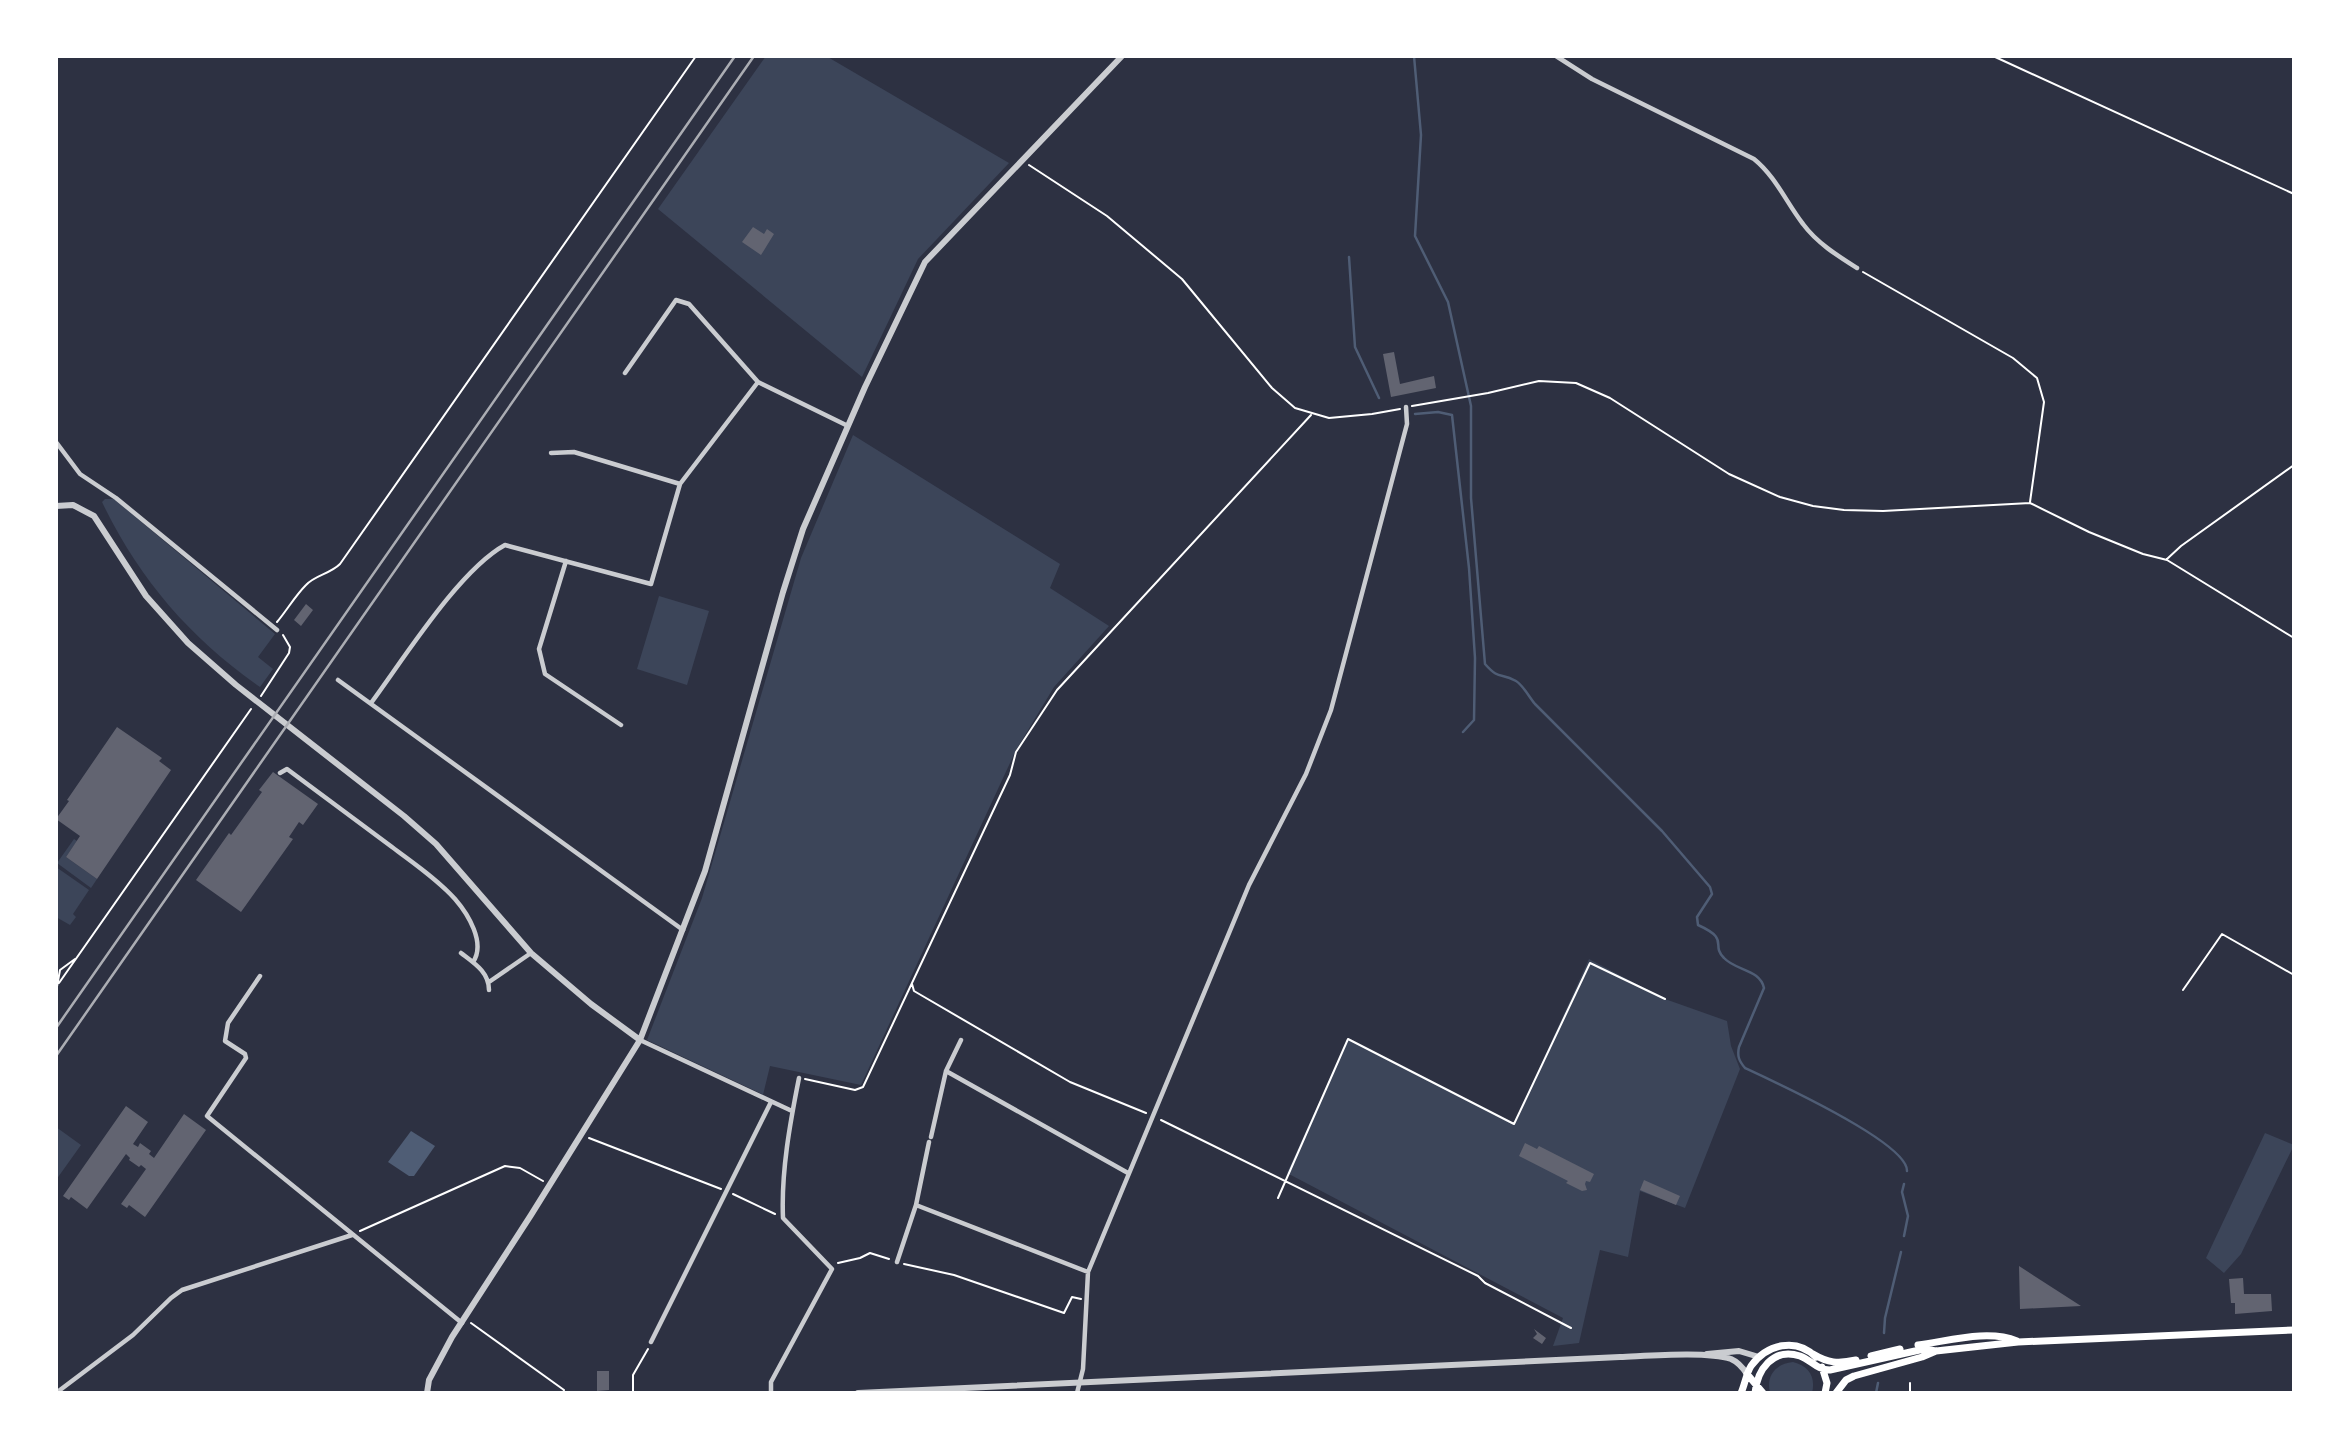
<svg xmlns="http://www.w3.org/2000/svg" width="2350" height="1449" viewBox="0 0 2350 1449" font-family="'Asap Condensed',sans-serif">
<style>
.green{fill:#3c4559}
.water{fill:#4f5d75}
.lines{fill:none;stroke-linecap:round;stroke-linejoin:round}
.stream{stroke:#4f5d75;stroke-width:2.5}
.building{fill:#626471}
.path{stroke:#fff;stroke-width:2}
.minor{stroke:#caccd0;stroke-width:4.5}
.tertiary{stroke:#caccd0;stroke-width:6}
.primary{stroke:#fff;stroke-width:7}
.rail{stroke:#abadb3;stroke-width:2.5}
</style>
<rect width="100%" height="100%" fill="#2d3142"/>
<path class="green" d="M766 56H826L1009 163 918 259 862 377 658 209Z
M853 435 1060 564 1050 588 1109 626 1054 687 1016 750 861 1085 770 1066 761 1103 762 1094 647 1040 702 898 801 558Z
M105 499H114L275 634 258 657 273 669 260 687C190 638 139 579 102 502Z
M659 596 709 611 687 685 637 669Z
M74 839 77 841 66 857 97 879 91 888 57 863Z
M56 867 89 890 73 914 76 917 70 925 56 917Z
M1589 959 1665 999 1727 1021 1731 1046 1740 1069 1685 1208 1640 1191 1628 1257 1600 1250 1579 1343 1553 1346 1563 1318 1287 1173 1348 1039 1514 1124Z
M56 1127 81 1145 56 1180Z
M2265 1133 2294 1145 2241 1254 2224 1273 2206 1258Z
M1793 1362C1809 1366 1816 1377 1812 1393H1770C1766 1376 1775 1364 1793 1362Z"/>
<path class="water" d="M411 1131 435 1146 414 1176H409L388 1162Z"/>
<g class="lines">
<path class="stream" d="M1414 56 1421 135 1415 236 1448 302 1471 406V498L1485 664C1500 681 1500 672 1516 681 1523 685 1529 697 1535 704L1662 831 1710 887 1712 894 1697 917 1698 925C1731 940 1710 944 1724 958 1736 971 1760 969 1764 988L1739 1047C1737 1056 1739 1061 1745 1068 1773 1081 1908 1143 1907 1171
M1349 257 1355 347 1379 398
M1415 414 1438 412 1452 415 1469 568 1475 658 1474 720 1463 732
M1904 1184 1902 1192 1908 1216 1904 1236
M1884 1333 1885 1318 1901 1252
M1876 1393 1878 1383"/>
</g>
<path class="building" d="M753 227 764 234 767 229 774 234 761 255 742 242Z
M1394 352 1400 384 1434 376 1436 388 1391 397 1383 354Z
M306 604 313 610 301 626 294 620Z
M117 727 162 758 159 761 171 770 97 879 66 857 80 836 56 819 69 801 67 800Z
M273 772 318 804 303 825 299 822 289 837 293 839 241 912 196 880 229 833 231 835 262 792 259 790Z
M126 1106 148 1122 133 1144 138 1147 140 1143 151 1151 149 1154 154 1158 184 1114 206 1130 145 1217 129 1205 127 1208 121 1204 146 1169 141 1165 139 1167 129 1160 130 1158 126 1154 87 1209 71 1197 69 1200 63 1196Z
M1525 1143 1537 1149 1539 1146 1594 1174 1590 1182 1586 1181 1585 1184 1587 1190 1582 1191 1566 1183 1568 1181 1519 1156Z
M1644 1180 1680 1196 1676 1205 1640 1190Z
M2019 1266 2081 1306 2020 1309Z
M2243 1278 2244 1294H2271L2272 1311 2235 1314V1303H2231L2229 1279Z
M1534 1329 1546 1338 1542 1344 1533 1338 1537 1334Z
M597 1371H609V1390L597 1391Z"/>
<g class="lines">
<path class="path" d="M1993 56 2294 194
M1029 165 1107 216 1182 279 1272 388 1295 408 1329 418 1372 414 1400 409
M1863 272 2013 358 2037 378 2044 402 2030 502
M1412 406 1488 393 1539 381 1576 383 1610 398 1729 474 1780 497 1813 506 1844 510 1883 511 2030 503 2089 532 2143 554 2167 560 2294 638
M2167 559 2181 546 2294 465
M277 622C287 610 295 596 306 585 315 575 330 574 340 564L696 56
M261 696 289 653 290 647 283 635
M59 983 251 709
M912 984 914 991 1070 1082 1146 1113
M2183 990 2222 934 2294 975
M56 992 60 970 75 959
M805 1079 855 1090 863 1087 1010 775 1016 752 1057 690 1311 415
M1161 1120 1478 1276 1485 1283 1571 1328
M589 1138 721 1189
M733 1194 775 1214
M1278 1198 1348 1039 1514 1124 1590 963 1665 999
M360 1231 505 1166 520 1168 543 1181
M838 1263 860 1258 870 1253 889 1259
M904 1264 954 1275 1064 1313 1072 1297 1081 1299
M471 1323 564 1390 563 1393
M1910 1383V1393
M633 1393V1375L648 1349"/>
<path class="minor" d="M1556 56 1592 79 1754 159C1776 177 1786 202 1803 224 1817 243 1838 256 1857 268
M625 373 676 300 689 304 758 382 848 426
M56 442 80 474 116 498 277 630
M551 453 574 452 680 484 758 382
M566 561 539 649 545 674 621 725
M338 680 683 930
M371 703C403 660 459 570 505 545L651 584 680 484
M280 773 287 769C322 795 357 821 392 847 413 863 437 879 455 899 468 914 486 943 473 962
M461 953C474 963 489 972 489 990
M260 976 228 1023 225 1041 245 1054 246 1058 207 1116 462 1323
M489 982 531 953
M640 1040 792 1111
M961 1040 946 1071 1128 1173
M931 1137 946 1071
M929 1142 916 1205 1088 1272
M897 1262 916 1205
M651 1342 771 1102
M56 1393 133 1335 171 1298 182 1290 352 1235
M771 1393V1382L832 1269 783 1218C781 1172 790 1123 799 1078
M1077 1393 1083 1369 1088 1272 1249 885 1306 774 1331 710 1407 424 1406 407"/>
<path class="tertiary" d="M56 506 73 505 94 516 146 596 188 643 236 685 404 816 436 844 531 953 591 1004 640 1040
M1707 1354 1739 1351 1759 1357
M427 1393 429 1380 452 1337 531 1215 640 1040 705 871 783 592 803 529 865 387 925 262 1122 56
M858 1393 1620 1357C1647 1356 1707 1351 1731 1359 1738 1362 1743 1368 1747 1374"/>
<path class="primary" d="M1918 1345C1949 1341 1988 1329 2017 1341
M1813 1354C1828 1363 1838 1364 1856 1360
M1871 1356 1900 1349
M1822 1367 1827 1383 1825 1393
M1747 1374 1763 1393
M1741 1393C1745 1384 1746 1374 1751 1366 1767 1344 1796 1337 1816 1357
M1755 1393C1757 1370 1773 1347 1800 1356 1811 1360 1817 1370 1830 1370L1924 1349 1936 1351 2018 1342 2294 1330
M1836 1393 1846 1380 1854 1376 1922 1357 1936 1351"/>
<path class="rail" d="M56 1028 735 56
M56 1056 754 56"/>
</g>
<rect width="2350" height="1449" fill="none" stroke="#ffffff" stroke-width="116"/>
</svg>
